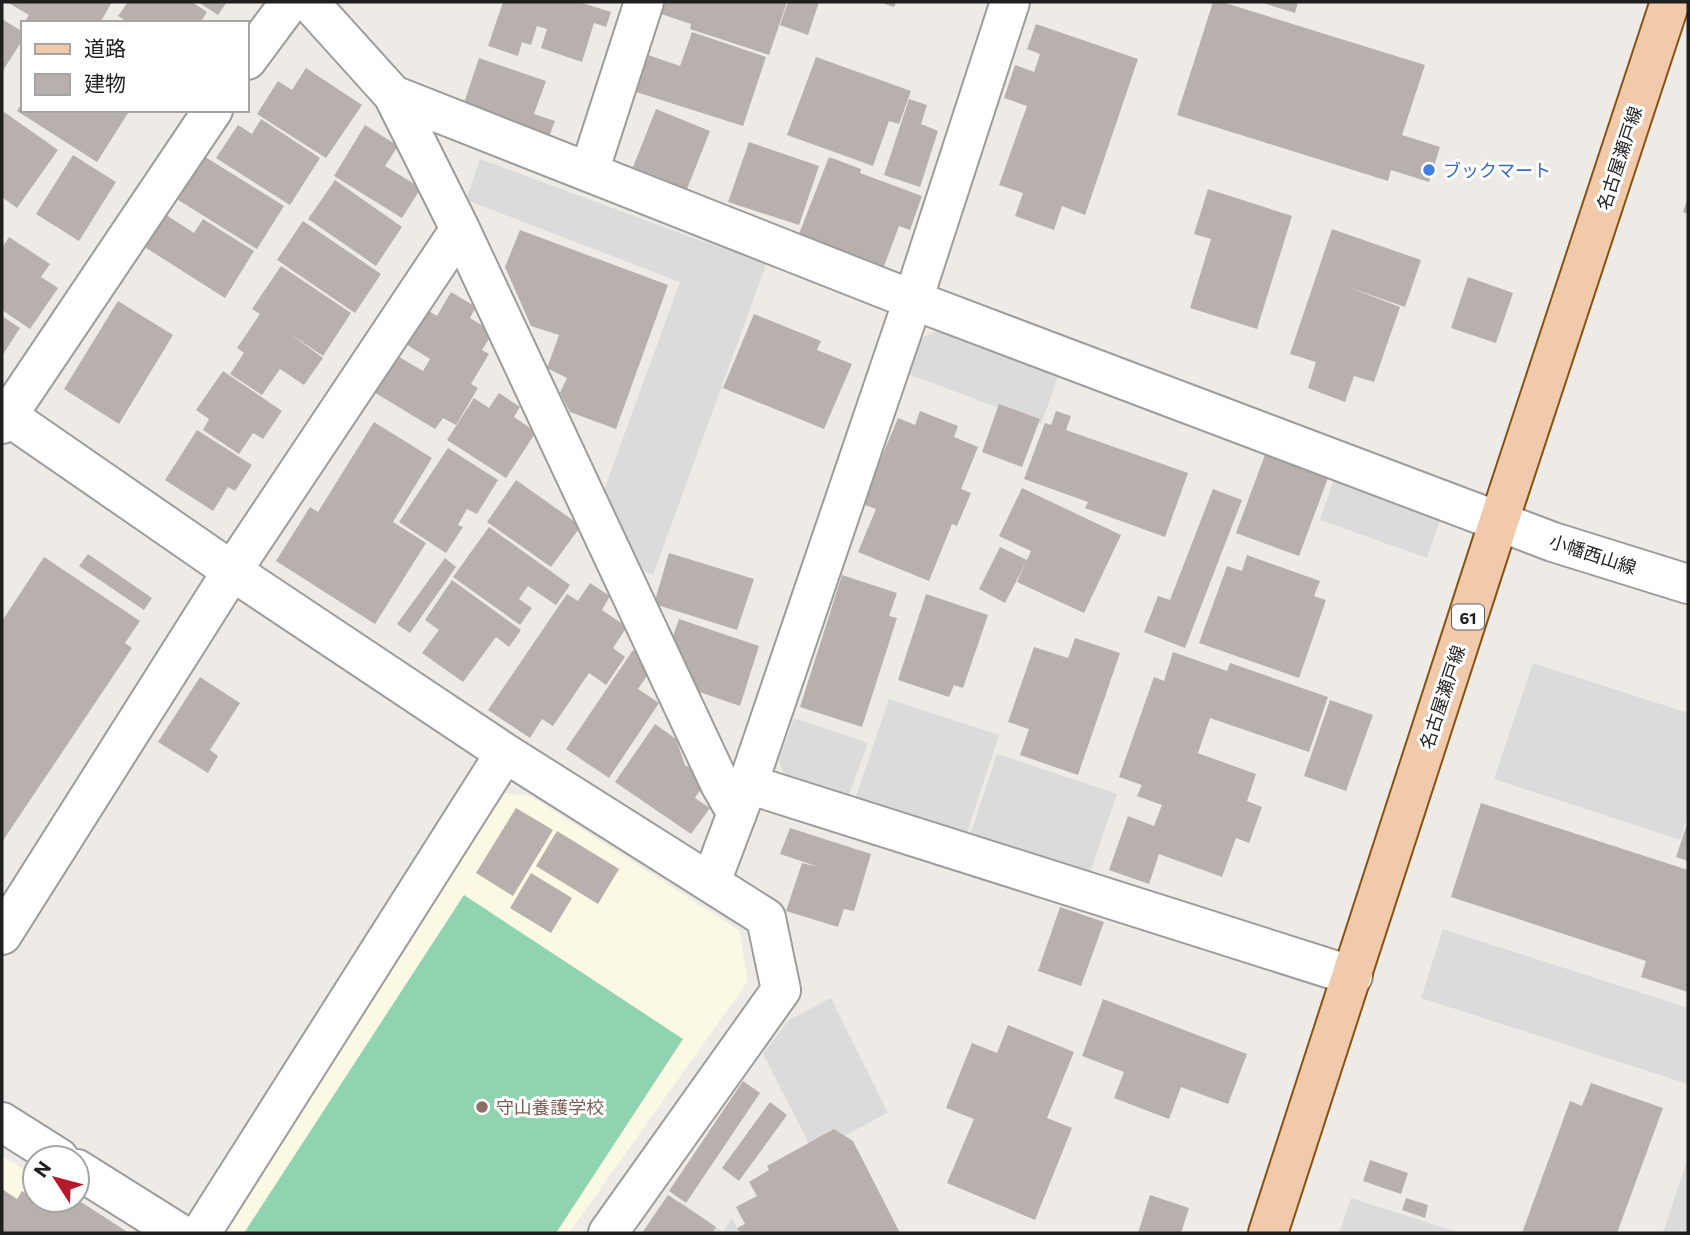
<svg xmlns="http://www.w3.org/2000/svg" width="1690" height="1235" viewBox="0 0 1690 1235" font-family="Commissioner,'Noto Sans JP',sans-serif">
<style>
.education{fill:#fbf8e3}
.pitch{fill:#8fd3b1}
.parking{fill:#dbdbdb}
.building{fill:#b7b0ad}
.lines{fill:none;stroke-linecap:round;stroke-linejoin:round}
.minor-casing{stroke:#9c9c9c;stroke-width:42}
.major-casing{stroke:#875313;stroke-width:42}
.minor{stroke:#fff;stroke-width:38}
.major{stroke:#f0caaa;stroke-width:38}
.shop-dot{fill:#3f7fe0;stroke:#fff;stroke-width:2.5}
.education-dot{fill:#8d6e63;stroke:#fff;stroke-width:2.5}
.labels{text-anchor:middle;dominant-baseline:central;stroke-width:6;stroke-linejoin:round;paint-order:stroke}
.shield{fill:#fff;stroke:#626262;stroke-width:2}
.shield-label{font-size:16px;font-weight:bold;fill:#1f1f1f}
.street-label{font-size:18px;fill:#1f1f1f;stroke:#fff}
.shop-label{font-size:18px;fill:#366cbe;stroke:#fff;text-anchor:start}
.education-label{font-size:18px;fill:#785e54;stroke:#fff;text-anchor:start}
</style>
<rect width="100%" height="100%" fill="#eeebe7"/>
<path class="education" d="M503 793 530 796 739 930 748 981 569 1233H225Z
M2 1156 35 1176V1200H73L127 1233H2Z"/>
<path class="pitch" d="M464 895 683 1039 556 1233H244Z"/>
<path class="parking" d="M480 159 696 239 767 262 653 575 629 564 599 504 680 282 466 200Z
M936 331 1058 377 1041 424 903 372 914 341Z
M1335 476 1442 514 1427 558 1320 520Z
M1533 663 1688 713V815L1680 840 1494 779Z
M889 699 999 735 963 845 852 808Z
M794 718 868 743 845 806 789 789 779 760Z
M997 754 1117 794 1087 881 968 841Z
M1443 929 1688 1008V1084L1421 998Z
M831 998 888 1113 813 1152 763 1054 789 1020Z
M1688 1157V1233H1663Z
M1351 1198 1460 1233H1339Z
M680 1201 723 1232 732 1218 739 1233H658Z"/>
<path class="building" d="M7 2H112L100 23H24L29 15Z
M128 2H192L207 12 200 23H129L118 16Z
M198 2H227L218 15Z
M503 2H579L611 12 606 27 594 23 582 62 541 48 547 29 537 26 531 45 522 42 518 56 488 46Z
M665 2H787L769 55 690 29 691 24 661 14Z
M788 2H819L808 35 780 25Z
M879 2H896L894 7Z
M1213 2H1222L1425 65 1402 135 1440 147 1429 182 1391 170 1388 181 1177 115Z
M1260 2H1298L1295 13Z
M2 19 23 32V39L2 72Z
M1036 24 1138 59 1085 215 1062 206 1054 230 1015 216 1023 193 999 185 1027 106 1004 98 1015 65 1034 72 1040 54 1027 49Z
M692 32 766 57 743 126 636 92 648 55 680 66Z
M816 57 911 91 899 124 889 121 873 166 787 135Z
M479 58 546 81 534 114 555 121 547 142 461 112Z
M306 68 362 105 326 158 257 114 278 81 292 90Z
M909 99 927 105 921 124 938 131 920 187 884 175Z
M23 101V110H130L97 162 17 111Z
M656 109 710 131 687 189 633 167Z
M4 112 58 150 17 208 2 197V115Z
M261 119 320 158 290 205 216 158 238 125 252 134Z
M365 125 398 146 385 166 421 188 402 218 334 176Z
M749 142 819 166 799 225 728 202Z
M73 155 116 182 79 241 36 214Z
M202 155 284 206 257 249 175 198Z
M829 157 861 169 860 173 922 196 910 230 899 226 883 269 799 234Z
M335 180 402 227 376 266 308 219Z
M1208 189 1292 216 1257 329 1190 308 1211 239 1194 234Z
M1688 197V214L1683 212Z
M163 213 194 233 203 219 254 251 225 298 143 246Z
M303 221 381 274 355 313 277 260Z
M1332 229 1421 260 1405 307 1345 286 1400 307 1374 382 1354 376 1345 402 1308 388 1316 362 1290 354Z
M520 230 668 285 616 429 570 412 560 393 567 378 547 368 559 335 531 326 505 267Z
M9 237 50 264 41 277 58 288 30 329 2 310V248Z
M281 266 351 313 323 356 289 333 323 358 304 385 280 369 262 395 230 374 244 353 237 348 260 314 252 309Z
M1468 277 1513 293 1496 343 1451 328Z
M451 292 476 307 470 318 493 332 482 350 489 354 471 384 478 388 456 425 443 418 435 429 372 391 394 354 423 371 430 359 401 341 422 307 437 316Z
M118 301 173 335 119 424 64 389Z
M754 314 821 341 817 350 852 364 824 429 723 388Z
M2 316 20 328 2 356Z
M223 371 282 411 263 439 253 433 239 454 203 430 209 419 196 410Z
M499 393 520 407 514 417 536 432 506 478 447 440 474 398 489 408Z
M999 404 1040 419 1022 467 982 452Z
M920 411 958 426 954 437 978 447 961 489 971 493 957 526 952 524 929 581 858 552 876 509 862 504 898 418 915 425Z
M1056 411 1071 416 1066 430 1188 473 1165 537 1085 508 1088 502 1024 479 1045 423 1051 425Z
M374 422 432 458 393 522 426 543 375 624 276 561 310 507 318 512Z
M197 430 252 465 235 491 228 487 213 511 165 480Z
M448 448 498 480 477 514 467 509 458 525 463 527 446 553 399 522Z
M1266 452 1329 475 1299 556 1236 533Z
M516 480 581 526 551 567 487 522Z
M1022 488 1121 535 1084 613 1017 582 1031 551 999 536Z
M1213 489 1242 500 1185 648 1144 632 1158 596 1170 600Z
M489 527 570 585 556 605 528 586 519 599 532 608 520 625 453 577Z
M1000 547 1027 560 1005 603 979 589Z
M669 553 754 579 737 630 654 604Z
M88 554 152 598 144 610 79 566Z
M1247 555 1320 581 1314 596 1326 600 1299 678 1199 643 1227 566 1242 571Z
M44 557 140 621 125 643 132 648 2 842V621Z
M445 558 456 567 410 633 397 624Z
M842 575 897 593 889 616 897 618 862 727 800 707Z
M452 580 521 630 509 647 496 637 463 682 422 653 439 630 425 620Z
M590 583 610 596 602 610 627 627 613 648 625 657 606 685 589 673 553 726 542 719 530 738 488 710 567 594 578 601Z
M926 594 988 615 963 688 954 685 949 697 898 680Z
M679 619 759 646 740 706 685 687 690 672 677 668 681 654 668 650Z
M1075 638 1120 653 1078 775 1020 755 1029 729 1008 722 1034 647 1068 658Z
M633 650 655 664 638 689 659 703 609 778 566 749Z
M1173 652 1227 671 1230 663 1328 697 1309 752 1210 718 1198 753 1167 742 1256 774 1247 801 1262 807 1249 843 1236 838 1222 877 1159 854 1149 884 1109 870 1128 816 1154 826 1162 805 1137 796 1142 785 1119 777 1154 677 1164 681Z
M200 677 240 703 210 750 218 756 208 773 158 742Z
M1330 700 1373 715 1346 791 1304 776Z
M655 724 676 739 685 765 700 774 703 786 695 798 710 808 691 834 615 782Z
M1481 803 1688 870V992L1641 977 1646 961 1451 897Z
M516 808 553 830 513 896 476 873Z
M1688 821V861L1676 857Z
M790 828 871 854 854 911 844 909 838 927 786 911 802 863 819 867 780 854Z
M557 831 619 869 598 904 536 866Z
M531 873 572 898 551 933 510 908Z
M1060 907 1104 922 1081 986 1038 971Z
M1103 999 1247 1054 1228 1104 1181 1087 1169 1119 1114 1098 1124 1072 1082 1056Z
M1008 1025 1074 1052 1047 1118 1072 1128 1035 1220 947 1183 974 1119 946 1108 972 1043 997 1053Z
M743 1081 760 1093 686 1203 669 1191Z
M1591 1083 1663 1108 1617 1233H1522L1570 1101 1582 1106Z
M770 1102 787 1115 739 1181 722 1168Z
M834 1129 853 1141 900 1233H740L737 1228 745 1224 736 1207 757 1196 749 1182 769 1170 767 1166Z
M1370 1160 1408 1173 1401 1194 1363 1181Z
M2 1189 17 1199 22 1191 38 1201 78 1200 129 1233H2Z
M668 1195 716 1227 712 1233H642Z
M1150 1195 1189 1208 1181 1233H1138Z
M1406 1198 1428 1205 1425 1218 1402 1210Z"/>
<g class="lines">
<g class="minor-casing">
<path id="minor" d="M309 2 393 95 913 300 1553 542 1688 584
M247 60 290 2
M393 95 460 229 720 784 737 814
M589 172 644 2
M2 412 232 571 505 753 766 918 781 990 608 1233
M2 424 213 110
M748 784 1353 976
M711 882 748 784 913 300 1010 2
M2 935 232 571 460 229
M2 1122 59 1158
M77 1169 179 1233
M201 1233 505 753"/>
</g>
<g class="major-casing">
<path id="major" d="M1268 1233 1499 521 1670 2"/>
</g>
<use href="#minor" class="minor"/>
<use href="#major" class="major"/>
</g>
<circle class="shop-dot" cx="1429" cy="170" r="7"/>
<circle class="education-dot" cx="482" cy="1107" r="7"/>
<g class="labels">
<rect class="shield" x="1452" y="604.5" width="32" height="25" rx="5"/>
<g class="shield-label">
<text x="1468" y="617">61</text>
</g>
<g class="street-label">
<text transform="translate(1619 158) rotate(-72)">名古屋瀬戸線</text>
<text transform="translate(1593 554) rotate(18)">小幡西山線</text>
<text transform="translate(1442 697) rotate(-72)">名古屋瀬戸線</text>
</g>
<g class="shop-label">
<text x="1443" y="170">ブックマート</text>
</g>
<g class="education-label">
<text x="496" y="1107">守山養護学校</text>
</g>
</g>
<rect width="1690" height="1235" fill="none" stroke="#1f1f1f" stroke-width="7"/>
<rect x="21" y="21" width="228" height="91" fill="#ffffff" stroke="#a5a5a5" stroke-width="2"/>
<rect x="35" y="44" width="35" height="10" fill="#f0caaa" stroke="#a5a5a5" stroke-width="2"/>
<text x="84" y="56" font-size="21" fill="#1f1f1f">道路</text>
<rect x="35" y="74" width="35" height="21" fill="#b7b0ad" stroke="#a5a5a5" stroke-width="2"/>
<text x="84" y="91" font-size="21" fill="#1f1f1f">建物</text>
<g transform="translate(56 1179) rotate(306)"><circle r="33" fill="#ffffff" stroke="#a5a5a5" stroke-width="2"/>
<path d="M0-5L12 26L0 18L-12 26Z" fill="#b41a2b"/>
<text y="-10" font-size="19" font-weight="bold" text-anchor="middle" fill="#1f1f1f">N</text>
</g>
</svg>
